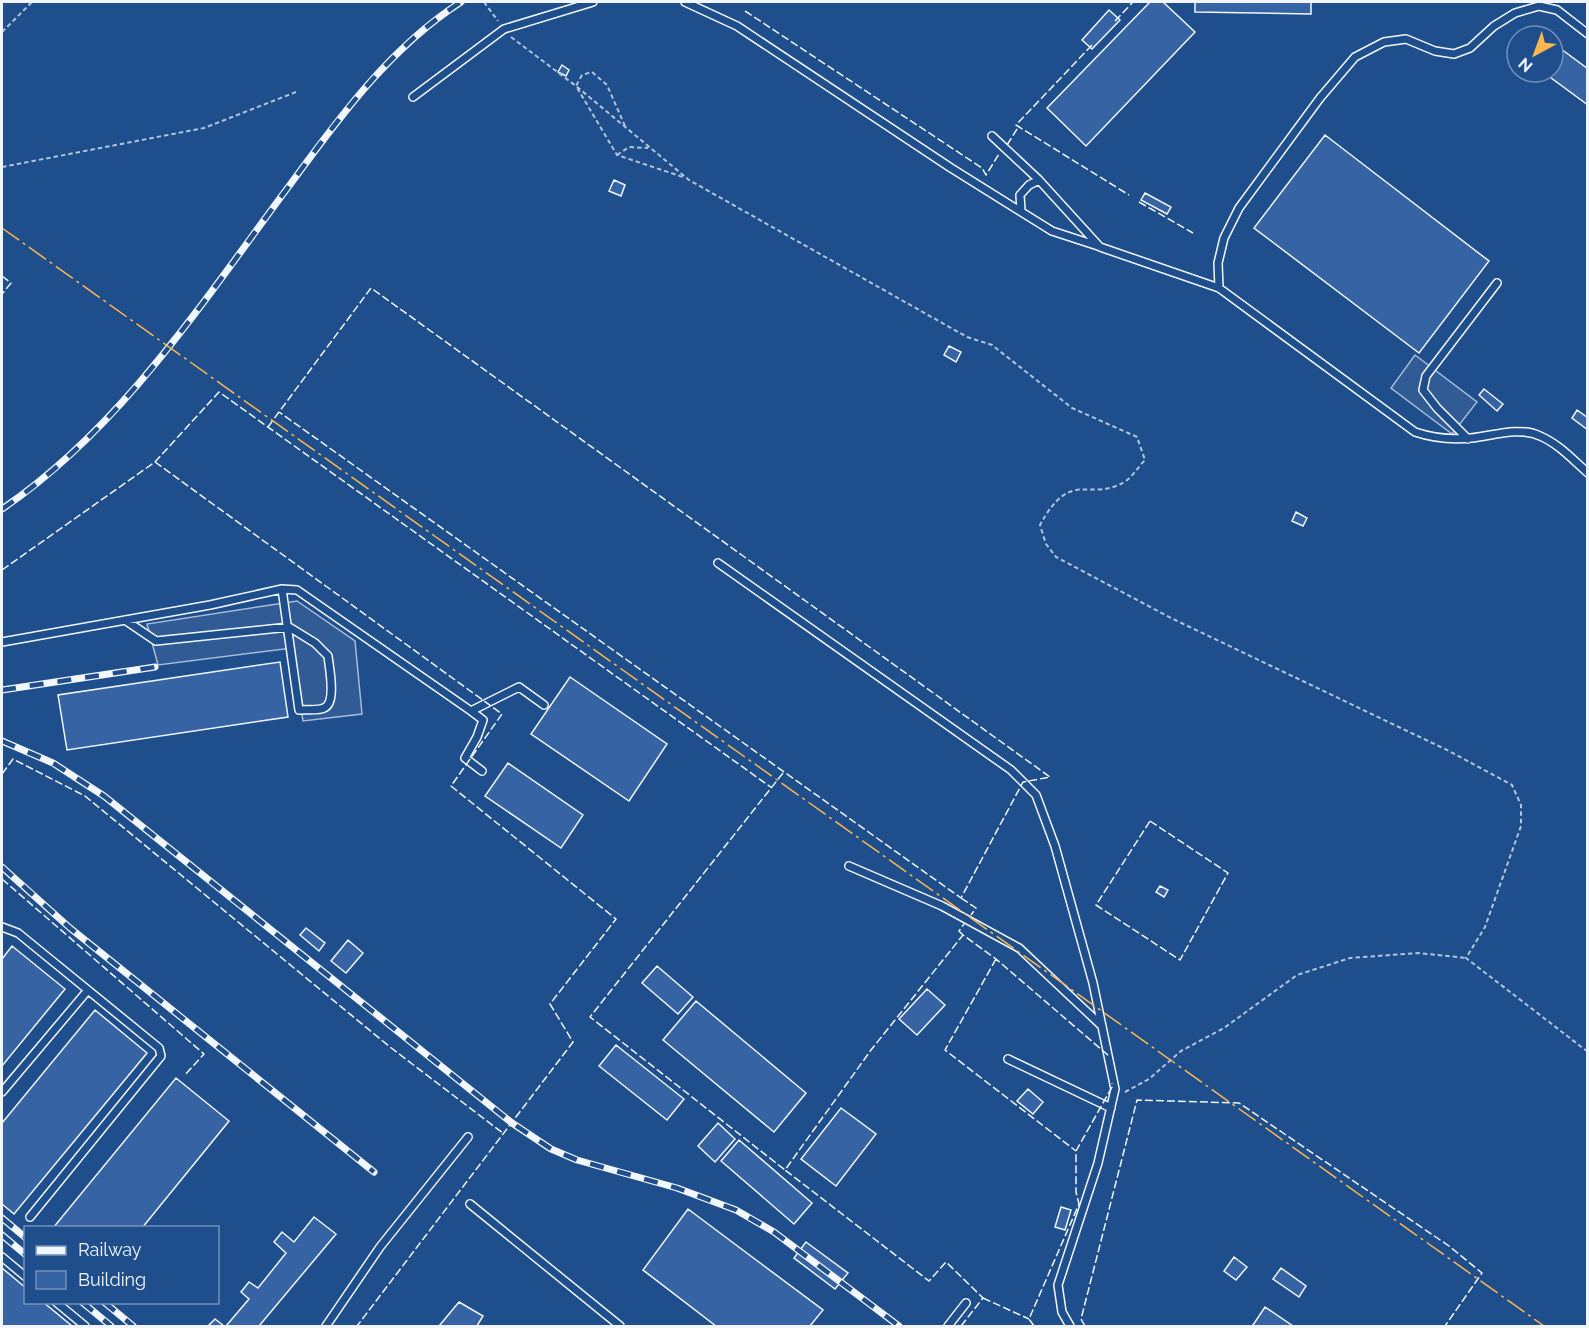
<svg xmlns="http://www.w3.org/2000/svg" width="1589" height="1328" viewBox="0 0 1589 1328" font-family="Raleway,sans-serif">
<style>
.built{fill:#305b95;stroke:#a8bbd7;stroke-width:1.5}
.building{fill:#3563a3;stroke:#f2f6ff;stroke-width:1.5}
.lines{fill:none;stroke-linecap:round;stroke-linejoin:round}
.service-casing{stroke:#f2f6ff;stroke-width:10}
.path{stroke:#b3c4dc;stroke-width:2;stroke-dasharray:4.5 3;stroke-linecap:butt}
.service{stroke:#1f4e8c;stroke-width:7}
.rail-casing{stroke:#f2f6ff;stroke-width:7}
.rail{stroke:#1f4e8c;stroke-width:4.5;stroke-dasharray:14;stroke-linecap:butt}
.fence{stroke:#f2f6ff;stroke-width:1.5;stroke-dasharray:8 3;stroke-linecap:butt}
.power{stroke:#ffb74d;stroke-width:1.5;stroke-dasharray:21 4.5 3 4.5;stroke-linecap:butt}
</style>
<rect width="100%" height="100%" fill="#1f4e8c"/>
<path class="built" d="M1415 355 1477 402 1452 434 1391 388Z
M297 601 355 641 362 714 303 721 292 648 158 665 147 624Z"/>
<path class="building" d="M1150 2H1163L1195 32 1086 146 1047 108Z
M1195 2H1311V14L1195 12Z
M1109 10 1120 20 1092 49 1082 40Z
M1553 43 1588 69V105L1543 72H1553Z
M562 65 569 70 566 76 558 72Z
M1325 135 1489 261 1419 353 1254 228Z
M614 180 625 185 621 196 609 191Z
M1145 193 1171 207 1167 214 1141 200Z
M949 346 961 352 956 362 944 355Z
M1484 389 1503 404 1497 411 1479 395Z
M1577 410 1588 418V430L1572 418Z
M1296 512 1307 518 1303 526 1292 521Z
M280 662 288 717 67 750 58 695Z
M570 677 667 744 629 801 531 734Z
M508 763 583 815 561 848 485 796Z
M1160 886 1168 890 1164 897 1156 892Z
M306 928 325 943 319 951 300 935Z
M348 940 363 953 346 973 331 961Z
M12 946 65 989 2 1066V959Z
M657 966 693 997 678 1014 642 983Z
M927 989 945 1005 917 1035 899 1019Z
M696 1001 806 1093 774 1132 663 1040Z
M95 1010 147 1053 14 1214 2 1204V1123Z
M616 1045 684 1099 667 1120 599 1066Z
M176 1078 229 1121 142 1228H53Z
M1028 1089 1043 1102 1033 1114 1017 1101Z
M841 1108 876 1134 836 1186 801 1159Z
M718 1123 735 1139 715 1162 698 1146Z
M739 1140 812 1203 794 1224 721 1161Z
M1061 1207 1071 1210 1065 1230 1055 1227Z
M688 1209 823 1310 810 1326H716L643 1270Z
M314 1217 336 1234 259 1326H226L249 1299 241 1292 249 1282 258 1288 286 1253 274 1242 282 1232 294 1242Z
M806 1242 848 1273 835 1289 794 1258Z
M1234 1257 1247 1267 1236 1280 1224 1271Z
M2 1268 26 1288V1302H43L72 1326H2Z
M1281 1268 1306 1286 1299 1297 1273 1279Z
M459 1302 483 1316 477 1326H439Z
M1265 1307 1293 1326H1255L1253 1325Z
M215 1319 224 1326H208Z"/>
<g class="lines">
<g class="service-casing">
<path id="service" d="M685 2 737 26 951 168 1052 231 1098 246
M413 97 504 29 593 2
M992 136 1039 180 1100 247 1219 288 1415 432C1433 438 1452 440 1471 438 1492 436 1519 426 1540 436 1559 444 1573 460 1588 473
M1021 211 1020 195 1029 185 1039 180
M1219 288 1218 263 1224 238 1239 208 1320 98 1355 57 1384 42 1406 39 1435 51 1454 54 1470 48 1494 26 1515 13 1539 6 1557 10 1588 34
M1468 439 1437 408 1423 390 1426 376 1497 283
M718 563 1011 770 1036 795 1055 846 1093 983 1115 1089 1098 1163 1058 1285 1062 1312 1070 1326
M125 620 156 641 289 627 315 643 328 656C329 667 337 703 324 708 318 711 306 709 299 710L282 589
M2 642 210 605 282 589 297 590 471 711 519 687 544 705
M471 711 483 720 477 737 465 758 482 771
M849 866 942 906 1019 948 1102 1026
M2 927 18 933 159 1048 161 1056 30 1217
M1008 1059 1111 1108
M2 1092 88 990
M470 1204 620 1326
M2 1257 26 1277
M56 1302 85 1326
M326 1326 380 1247 468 1137
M948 1326 966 1303"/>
</g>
<path class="path" d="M484 2 498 21
M2 32 32 2
M511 37 576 86 689 180 967 337 992 345 1072 408 1137 437 1145 460C1139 466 1133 476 1126 481 1089 504 1072 466 1040 525L1046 544 1056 557 1173 619 1449 751 1512 785 1521 805V826L1485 927 1466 958 1588 1052
M625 126 607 85 592 72 582 75 576 86 617 155 683 177
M617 155 629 147 648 148
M2 167 204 128 296 92
M1125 1092 1149 1079 1181 1051 1224 1028 1297 975 1350 958 1418 953 1466 958"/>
<use href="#service" class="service"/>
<g class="rail-casing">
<path id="rail" d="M2 509C123 427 206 297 292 182 341 115 391 47 461 2
M2 690 155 667
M2 741 53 763 104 796 512 1123 551 1149 577 1160 677 1188 736 1210 774 1232 899 1326
M2 867 70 928 374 1172
M2 1218 26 1238
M2 1235 26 1255
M82 1302 111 1326
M104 1302 133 1326"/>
</g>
<use href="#rail" class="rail"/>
<path class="fence" d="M745 11 982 168 986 175 999 154
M1115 21 1133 2
M1092 45 1016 125 1129 195
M1007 145 1019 126
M1139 202 1193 233
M2 276 11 283 2 294
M268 427 279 412 371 288 1050 777 1023 782 961 898 279 412
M155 462 502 714 451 786 616 919 550 1004 573 1042 357 1326
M2 570 155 462 219 392 772 788
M783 773 590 1017 785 1170
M2 774 13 759 85 796 390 1047 504 1134
M1150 821 1228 873 1180 960 1096 905Z
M2 879 204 1054 184 1076
M961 898 976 908 971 915
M963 935 959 931 964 924
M996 959 945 1050 1076 1151
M983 1298 1029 1319
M961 1326 983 1298 946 1262 929 1281 785 1170 871 1050 963 935 996 959 1109 1056
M1034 1326 1029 1319 1079 1204 1076 1192V1151L1112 1087V1083
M1085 1326 1081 1319 1137 1100 1239 1103 1449 1246 1482 1273 1445 1326"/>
<path class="power" d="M2 228 1544 1326"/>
</g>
<rect width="1589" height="1328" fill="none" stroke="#f2f6ff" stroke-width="6"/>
<rect x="24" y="1226" width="195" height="78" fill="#1f4e8c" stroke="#7391ba" stroke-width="1.5"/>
<rect x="36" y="1246" width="30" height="9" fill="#f2f6ff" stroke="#7391ba" stroke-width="1.5"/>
<text x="78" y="1256" font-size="18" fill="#f2f6ff">Railway</text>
<rect x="36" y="1271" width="30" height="18" fill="#3563a3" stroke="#7391ba" stroke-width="1.5"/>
<text x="78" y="1286" font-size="18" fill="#f2f6ff">Building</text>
<g transform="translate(1535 54) rotate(221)"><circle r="28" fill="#1f4e8c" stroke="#7391ba" stroke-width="1.5"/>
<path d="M0-4.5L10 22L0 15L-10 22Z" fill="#ffb74d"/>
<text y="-9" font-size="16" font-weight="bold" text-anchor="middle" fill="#f2f6ff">N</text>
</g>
</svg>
